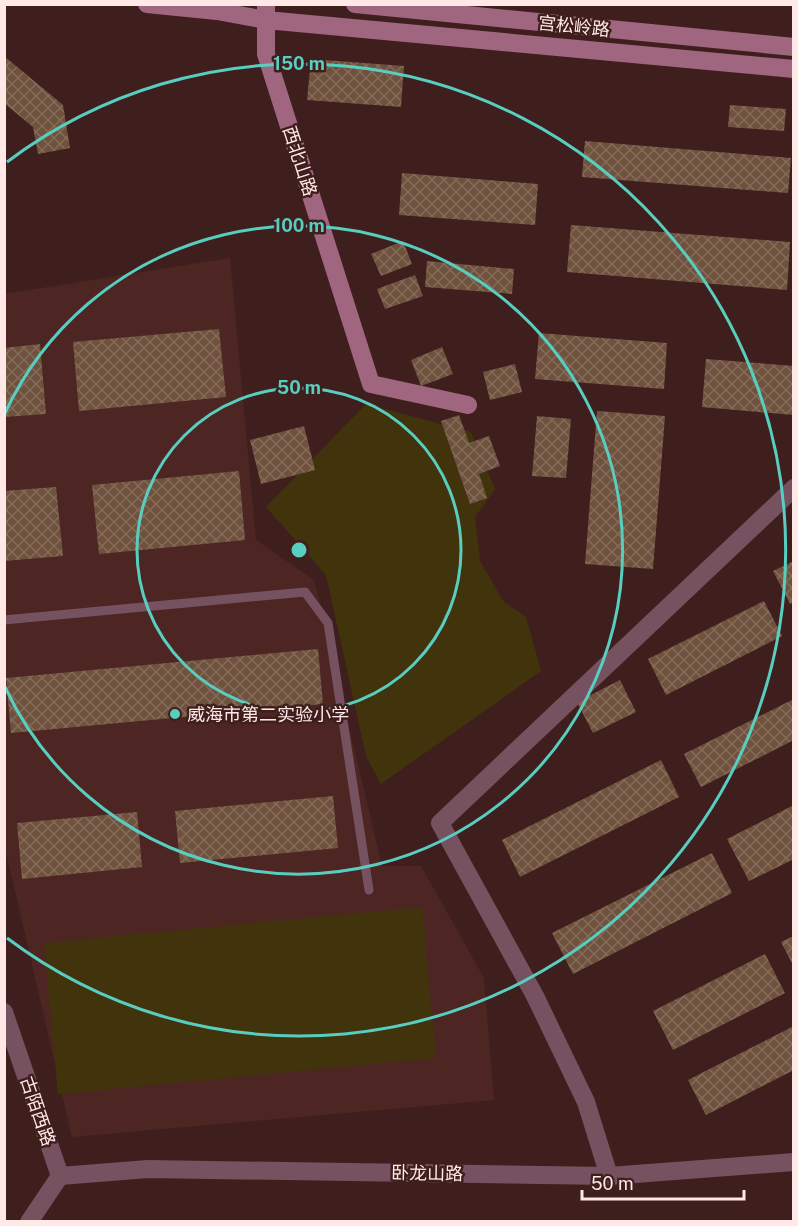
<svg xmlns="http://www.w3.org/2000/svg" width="798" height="1226" viewBox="0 0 798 1226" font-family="'Public Sans','Noto Sans SC',sans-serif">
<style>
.built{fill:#4d2623}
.park{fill:#41330c}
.building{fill:url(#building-cross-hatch)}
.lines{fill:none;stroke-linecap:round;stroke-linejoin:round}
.service{stroke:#765160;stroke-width:9}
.minor{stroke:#765160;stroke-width:18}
.tertiary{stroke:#765160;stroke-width:18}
.secondary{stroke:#a1667f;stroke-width:18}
.ring{fill:none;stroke:#58cec0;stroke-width:3}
.poi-dot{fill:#58cec0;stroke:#3f1f1d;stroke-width:2}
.labels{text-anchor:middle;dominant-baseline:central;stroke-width:5;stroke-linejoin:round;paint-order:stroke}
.street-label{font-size:18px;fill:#ffe8e6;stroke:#3f1f1d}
.poi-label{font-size:18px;fill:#ffe8e6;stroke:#3f1f1d;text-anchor:start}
.centre{fill:#58cec0;stroke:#3f1f1d;stroke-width:3}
.ring-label{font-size:18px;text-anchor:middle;font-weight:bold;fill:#58cec0;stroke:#3f1f1d;stroke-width:5;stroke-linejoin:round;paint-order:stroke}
</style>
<defs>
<pattern id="building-cross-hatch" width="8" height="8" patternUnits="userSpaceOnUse" patternTransform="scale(1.5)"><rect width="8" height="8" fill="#6f523e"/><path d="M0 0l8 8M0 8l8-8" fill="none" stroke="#856b5a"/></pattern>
</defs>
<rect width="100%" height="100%" fill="#3f1f1d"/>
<path class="built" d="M230 258 256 540 314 580 382 866H421L484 978 494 1100 72 1137 5 848 4 294Z"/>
<path class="park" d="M366 404 471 432 495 489 475 517 480 561 504 602 526 617 541 671 381 784 366 756 326 575 266 507Z
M422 907 436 1058 58 1094 44 943Z"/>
<path class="building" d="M4 56 63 105 70 148 38 154 33 127 4 103Z
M311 59 404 66 401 107 307 100Z
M730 105 786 109 784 131 728 127Z
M585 141 791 158 788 193 582 177Z
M402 173 538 184 535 225 399 215Z
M571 225 790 242 787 290 567 272Z
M403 241 412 264 381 276 371 254Z
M427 261 514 269 512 294 425 287Z
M415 275 423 296 385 309 377 289Z
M219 329 226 397 79 411 73 342Z
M539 333 667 343 664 389 535 379Z
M40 344 46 414 4 417V348Z
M442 347 453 374 421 386 411 360Z
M706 359 794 366V415L702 407Z
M515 364 522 392 490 400 483 372Z
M597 411 665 416 653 569 585 564Z
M459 415 469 443 489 436 500 466 479 474 487 498 470 504 441 421Z
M537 416 571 419 566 478 532 476Z
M304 426 315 470 261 484 250 440Z
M239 471 245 540 99 554 92 485Z
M56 487 63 556 4 561V491Z
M794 561V602L790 604 773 571Z
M764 601 782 636 666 695 648 659Z
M318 649 323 704 11 733 6 678Z
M620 680 636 712 593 733 577 702Z
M794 699V740L701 787 684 754Z
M661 760 679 797 520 877 502 840Z
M333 796 338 848 180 863 175 811Z
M794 805V859L749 881 727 839Z
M137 812 142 867 22 879 17 823Z
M712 853 732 893 573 974 552 933Z
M794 936V967L781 942Z
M765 954 785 993 673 1050 653 1011Z
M794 1026V1070L706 1115 688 1080Z"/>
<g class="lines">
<path class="service" d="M4 620 305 592 328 623 369 890"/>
<path class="minor" d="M609 1176 586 1102 535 996 440 823 794 488
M29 1222 60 1176"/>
<path class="tertiary" d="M4 1012 60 1176 148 1169 609 1176 794 1162"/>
<path class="secondary" d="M147 4 217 11 266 20 794 69
M266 4V54L371 384 468 405
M355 4 794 47"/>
</g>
<g class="ring">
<circle cx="299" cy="550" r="162"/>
<path d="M5 413A324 324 0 1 1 5 687"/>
<path d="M7 162A486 486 0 1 1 7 938"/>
</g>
<circle class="poi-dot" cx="175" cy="714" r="6"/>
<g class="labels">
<g class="street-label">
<text transform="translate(574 26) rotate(6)">宫松岭路</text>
<text transform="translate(300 161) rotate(72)">西北山路</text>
<text transform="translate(38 1111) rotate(71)">古陌西路</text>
<text transform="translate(427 1173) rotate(1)">卧龙山路</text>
</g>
<g class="poi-label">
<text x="187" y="714">威海市第二实验小学</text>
</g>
</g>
<circle cx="299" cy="550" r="9" class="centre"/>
<g class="ring-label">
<text x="299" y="70">150 m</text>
<text x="299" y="232">100 m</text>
<text x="299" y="394">50 m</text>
</g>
<rect width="798" height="1226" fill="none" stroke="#ffe8e6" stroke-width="12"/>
<path d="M582 1190v9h162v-9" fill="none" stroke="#ffe8e6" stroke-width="3"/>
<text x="591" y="1190" font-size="18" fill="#ffe8e6" stroke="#3f1f1d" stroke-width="4.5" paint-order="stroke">50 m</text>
</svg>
